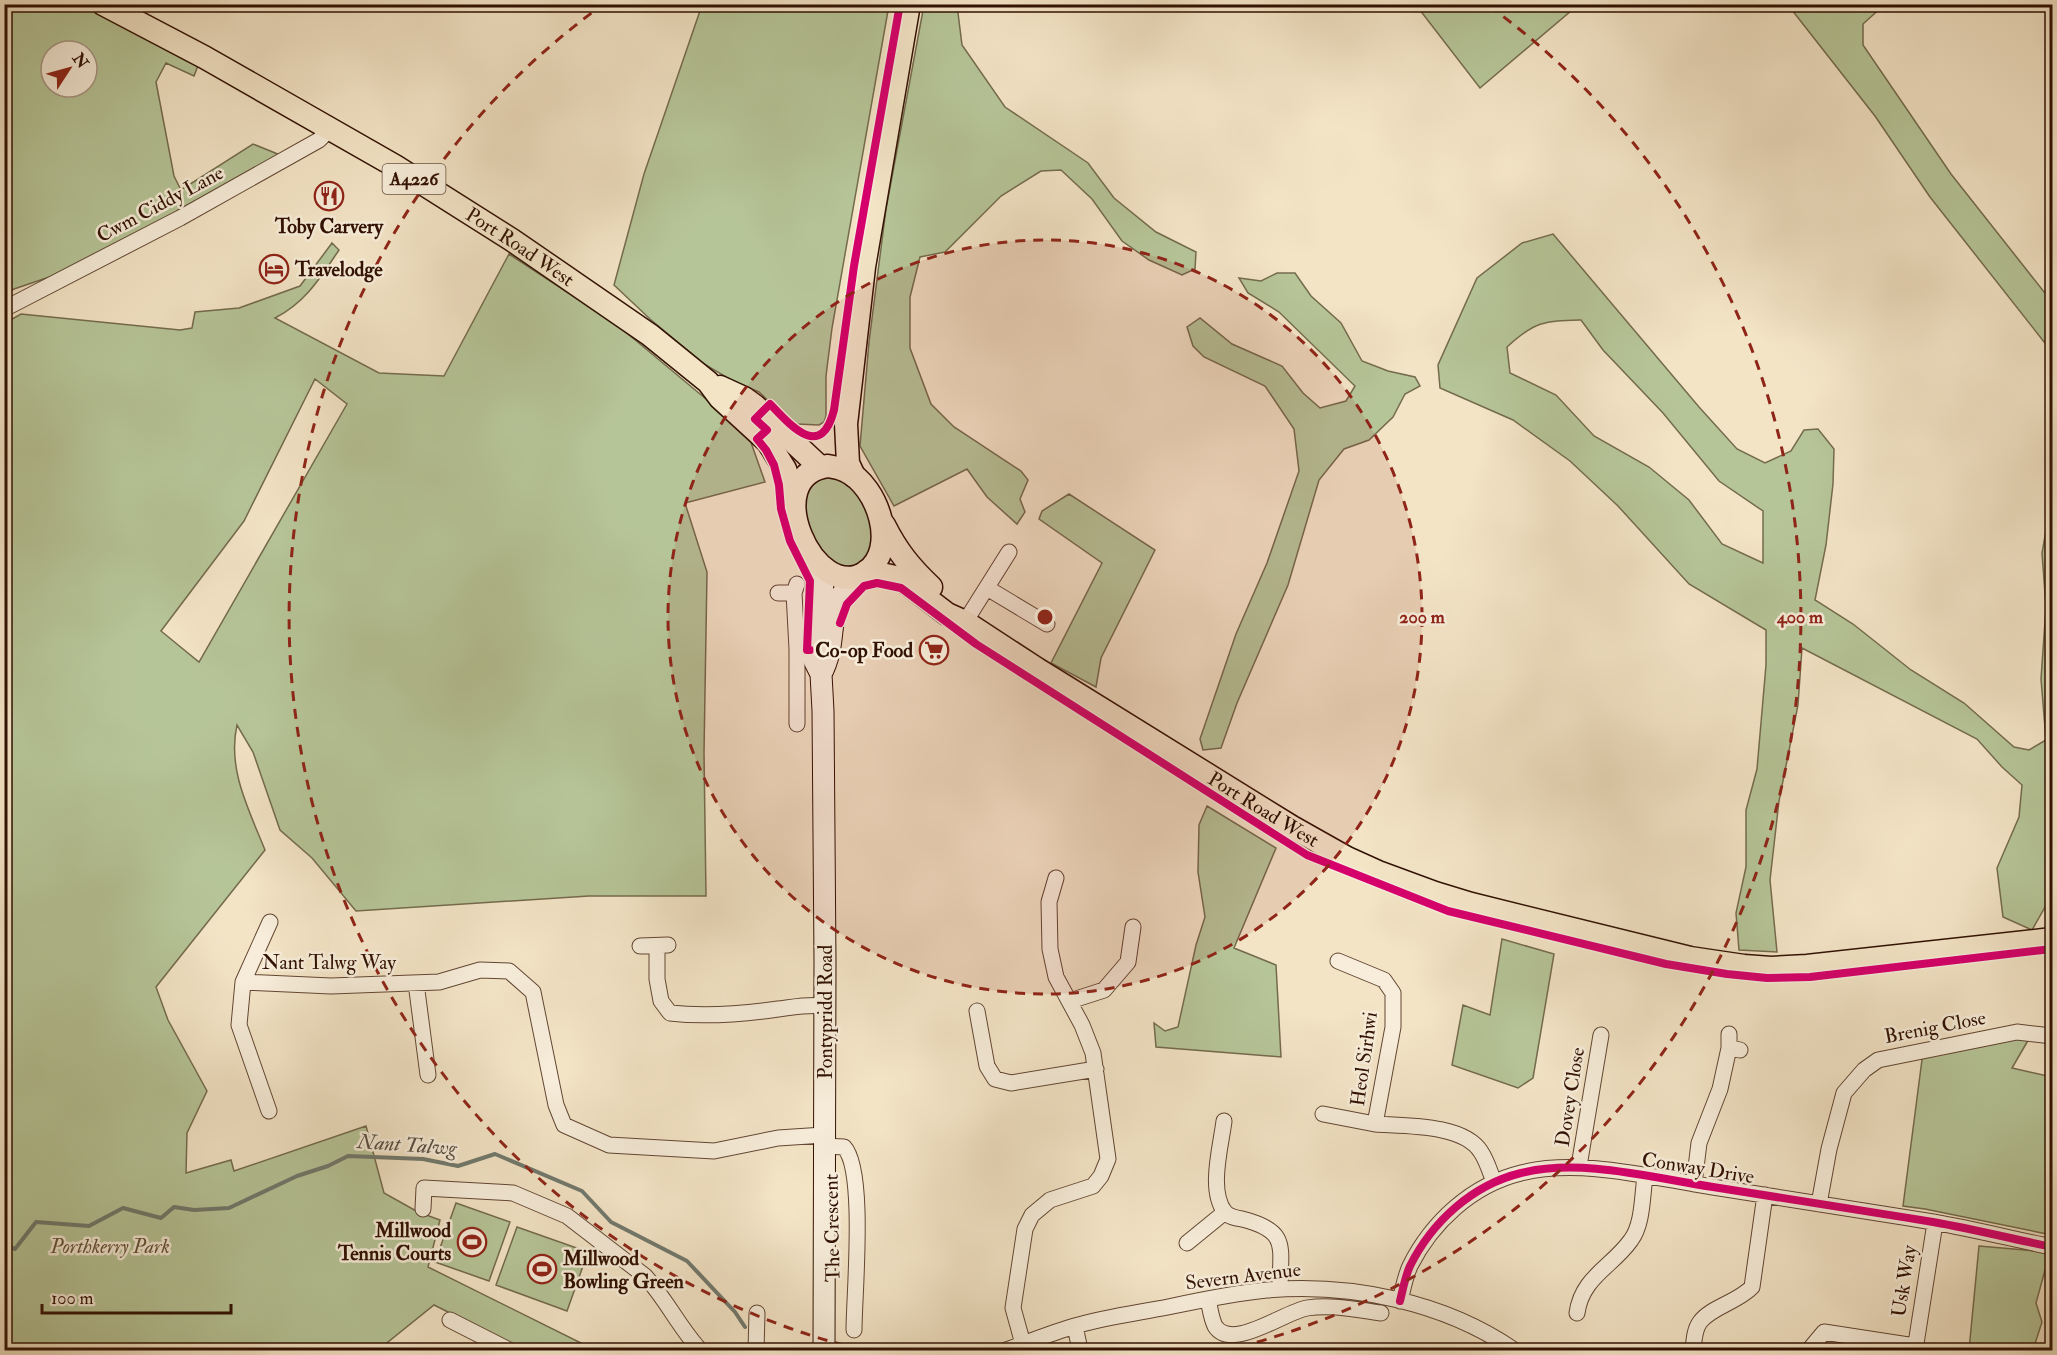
<svg xmlns="http://www.w3.org/2000/svg" width="2057" height="1355" viewBox="0 0 2057 1355" font-family="'IM FELL Double Pica',serif">
<style>
.green{fill:#b6c598;stroke:#746b4d;stroke-width:1.5;fill-rule:evenodd}
.lines{fill:none;stroke-linecap:round;stroke-linejoin:round}
.stream{stroke:#71796d;stroke-width:4}
.street-casing{stroke:#624633;stroke-width:17}
.secondary-casing{stroke:#311102;stroke-width:23}
.primary-casing{stroke:#311102;stroke-width:25}
.street{stroke:#f7edda;stroke-width:15}
.secondary{stroke:#f7edda;stroke-width:21}
.primary{stroke:#f3e4c6;stroke-width:22}
.cycleway-casing{stroke:#f7edda;stroke-width:11}
.cycleway{stroke:#d6006c;stroke-width:8}
.ring{fill:none;stroke:#8f2418;stroke-width:3;stroke-dasharray:10 8}
.labels{text-anchor:middle;dominant-baseline:central;stroke-width:5;stroke-linejoin:round;paint-order:stroke}
.shield{fill:#f7edda;stroke:#6c5343;stroke-width:1.5}
.shield-label{font-size:18px;font-weight:bold;fill:#311102}
.street-label{font-size:20px;fill:#311102;stroke:#f7edda}
.poi-label{font-size:20px;font-weight:bold;fill:#311102;stroke:#f7edda;text-anchor:start}
.park-label{font-size:20px;font-style:italic;fill:#605036;stroke:#f7edda}
.water-label{font-size:21px;font-style:italic;fill:#564e41;stroke:#f7edda}
.centre{fill:#8f2418;stroke:#f7edda;stroke-width:3}
.ring-label{font-size:18px;text-anchor:middle;font-weight:bold;fill:#8f2418;stroke:#f7edda;stroke-width:5;stroke-linejoin:round;paint-order:stroke}
</style>
<rect width="100%" height="100%" fill="#f3e4c6"/>
<filter id="stains"><feTurbulence type="fractalNoise" baseFrequency=".00333" numOctaves="4"/><feColorMatrix values="0 0 0 0 .2 0 0 0 0 .09 0 0 0 0 .02 0 0 0 .5 -.17"/></filter>
<radialGradient id="worn" r=".72"><stop offset=".6" stop-color="#630" stop-opacity="0"/><stop offset="1" stop-color="#630" stop-opacity=".3"/></radialGradient>
<path class="green" d="M5 5H80L128 26 199 63 194 76 166 63 156 82 174 176 181 190 253 144 280 155 229 186 67 271 14 289 5 294ZM51 51H87V87H51Z
M702 5H889L832 328 826 376V416L824 422 819 425 797 424 789 421 759 392 733 381 704 364 650 319 614 285 644 174Z
M924 5H957L962 45 1005 107 1088 163 1114 198 1156 232 1196 252 1195 269 1182 275 1149 260 1122 241 1092 199 1061 170 1041 171 1001 196 945 252 920 257 910 297V348L931 404 954 427 1021 471 1028 480 1020 499 1025 512 1017 524 987 497 967 469 894 506 860 446 869 342 886 209Z
M1416 5H1497L1502 10 1507 5H1578L1480 88Z
M1788 5H1884L1863 24V45L1951 174 2052 302V352L1930 197 1875 116Z
M1553 234 1699 407 1737 449 1765 463 1791 451 1804 430 1818 429 1834 449 1833 484 1826 545 1815 600 1853 624 1911 670 1964 703 2014 747 2029 750 2046 740 2041 679 2046 607 2042 553 2052 497V766L2049 773 2052 810V888L2049 900 2032 930 2003 917 1997 868 2019 817 2022 785 2002 767 1977 739 1802 648 1798 705 1779 801 1770 880 1777 952 1739 950 1736 913 1746 867V810L1757 769 1766 665V630L1689 584 1618 506 1570 461 1513 420 1440 388 1438 365 1477 278 1522 243ZM1581 320 1603 350 1663 413 1719 481 1763 511V563L1722 544 1689 500 1649 467 1594 436 1556 395 1510 373 1507 347C1535 321 1544 321 1581 320Z
M332 243 339 250C320 278 306 302 275 318L379 373 444 376 509 254 616 324 748 434 765 482 685 503 707 572 704 753 706 896H589L356 911 312 858 280 830 253 752 237 725C227 769 249 810 265 850L156 987 168 1020 207 1091 187 1133 186 1173 231 1160 234 1171 366 1126 384 1193 418 1212 440 1220 428 1267 595 1350H524L434 1305 383 1346 278 1350H5V323L21 314 180 330 192 328 195 312 239 308 300 286ZM315 379 347 404 199 662 161 631 244 521Z
M1277 273H1295L1311 296 1341 323 1362 361 1388 371 1415 377 1420 386 1405 394 1393 417 1369 440 1344 449 1319 480 1288 585 1237 703 1221 748 1203 750 1200 739 1236 634 1267 563 1299 471 1294 429 1265 386 1204 357 1193 346 1187 327 1200 318 1232 344 1282 366 1303 393 1320 408 1346 401 1355 386 1279 312 1248 293 1239 278 1261 281Z
M824 476 843 478C869 508 874 515 871 554L854 568 831 564 811 534 803 500 816 480Z
M1069 494 1155 550 1101 658 1096 687 1051 663 1102 563 1039 519 1042 511Z
M1207 806 1276 848 1234 948 1276 965 1281 1057 1156 1047 1154 1023 1165 1031 1178 1027 1196 945 1205 917 1198 872 1199 825Z
M1502 939 1554 954 1533 1078 1518 1088 1452 1065 1463 1005 1490 1015Z
M2030 1037 2012 1068 2052 1077V1235L1925 1209 1903 1206 1923 1052Z
M456 1203 510 1222 489 1281 435 1262Z
M517 1227 588 1252 567 1311 496 1285Z
M1979 1246 2050 1252 2036 1303 2042 1322 2033 1350H1969Z"/>
<g class="lines">
<path class="stream" d="M4 1245 15 1249 36 1222 89 1226 123 1208 161 1218 174 1207 194 1210 229 1208 297 1176 328 1166 348 1156 423 1159 458 1166 495 1154 582 1191 611 1222 687 1261 735 1312 745 1327"/>
<g class="street-casing">
<path id="street" d="M4 309 180 218 319 140 330 129
M987 588 1047 624
M778 593H794L797 584
M794 593 797 649V724
M965 622 1009 552
M640 946 668 945
M657 946V979L661 1001 670 1013C705 1017 743 1014 778 1009 794 1007 809 1004 825 1006
M1338 961 1384 980 1393 993V1027L1375 1124C1405 1126 1464 1124 1481 1152 1487 1161 1490 1172 1494 1182
M243 982 331 986 439 982 480 970 509 971 533 992 556 1105 564 1125 609 1145 714 1151 778 1138 824 1135
M416 983 428 1075
M1070 1001 1104 990 1128 962 1133 927
M977 1011 987 1066 995 1079 1011 1083 1096 1069
M1729 1034V1048L1740 1050
M269 1111 239 1025 243 982 270 922
M1323 1114 1375 1124
M1224 1121C1221 1146 1208 1191 1225 1212 1229 1217 1236 1218 1242 1219 1290 1231 1280 1247 1280 1289
M824 1146 844 1147C866 1170 854 1295 854 1330
M1579 1166 1601 1035
M1694 1184 1699 1143 1720 1089 1729 1048
M1819 1204 1829 1149 1844 1093 1864 1070 1878 1060 2017 1032 2052 1036
M423 1209 424 1188 513 1193 567 1216 645 1276C666 1299 679 1327 700 1350
M1187 1243 1225 1212
M1208 1299C1210 1308 1211 1318 1215 1326 1231 1352 1284 1312 1307 1308 1332 1304 1357 1310 1381 1313
M1400 1301C1403 1289 1405 1277 1410 1266 1432 1222 1472 1185 1521 1173 1581 1158 1653 1178 1713 1187 1787 1199 1860 1210 1933 1222 1973 1229 2013 1239 2052 1247
M1577 1313C1582 1277 1612 1267 1631 1240 1643 1224 1642 1196 1645 1177
M450 1320 509 1350
M1075 1326 1080 1350
M1023 1344 1013 1308 1025 1229 1032 1215 1050 1200 1093 1186 1101 1176 1108 1159 1093 1053 1082 1025 1056 977 1050 949 1049 902 1056 878
M756 1350 757 1313
M1006 1350C1029 1342 1051 1333 1075 1326 1105 1317 1137 1313 1168 1307 1201 1300 1234 1293 1267 1290 1352 1283 1444 1302 1514 1350
M1693 1350C1694 1342 1694 1330 1700 1322 1711 1307 1738 1302 1752 1287L1765 1195
M1809 1350 1824 1332 1915 1346
M1915 1350 1935 1223"/>
</g>
<g class="secondary-casing">
<path id="secondary" d="M821 568 823 593 815 638 814 660 821 674 823 711 825 961 824 1350
M821 674C841 637 820 606 860 575"/>
</g>
<g class="primary-casing">
<g id="primary">
<path id="s1" d="M103 4 204 57 395 166 512 240 650 335 708 382 720 398 768 442 785 469 794 496"/>
<path d="M720 387 744 398 755 406 820 467"/>
<path d="M828 466C834 467 840 468 846 471 878 486 899 549 866 572 815 607 756 475 828 466Z"/>
<path d="M854 476 848 463 846 424 864 267 909 4"/>
<path d="M884 525C897 551 910 567 931 587"/>
<path id="s2" d="M867 571 900 578 947 614 965 622 1037 669 1292 827 1347 858 1378 872 1435 893 1471 904 1690 958 1744 966 1771 968 1807 966 2052 939"/>
</g>
</g>
<use href="#street" class="street"/>
<use href="#secondary" class="secondary"/>
<use href="#primary" class="primary"/>
<g class="cycleway-casing">
<path id="cycleway" d="M840 623 847 604 864 586 877 583 901 588 976 644 1307 855 1448 911 1666 964 1727 974 1767 978 1810 977 2052 949
M810 650H807L810 581 790 541 781 509 779 485 774 465 766 450 757 439 767 430 755 419 770 404C791 426 821 461 834 410L854 266 900 4
M1400 1301C1403 1289 1405 1277 1410 1266 1432 1222 1472 1185 1521 1173 1581 1158 1653 1178 1713 1187 1787 1199 1860 1210 1933 1222 1973 1229 2013 1239 2052 1247"/>
</g>
<use href="#cycleway" class="cycleway"/>
</g>
<circle cx="1045" cy="617" r="377" fill="#8f2418" fill-opacity=".12"/>
<g class="ring">
<circle cx="1045" cy="617" r="377"/>
<path d="M862 1350A755 755 0 0 1 601 6M1489 6A755 755 0 0 1 1228 1350"/>
</g>
<defs>
<g id="restaurant-ring" transform="scale(1.5)"><circle r="9.5" fill="#f7edda" stroke="#8f2418" stroke-width="1.5"/><path d="M-5-6h1v4h1v-4h1v4h1v-4h1v5L-1.5 .5V6h-2V.5L-5-1ZM5-6V6H3V1.5H1.5Q1.5-4 5-6Z" fill="#8f2418"/></g>
<g id="hotel-ring" transform="scale(1.5)"><circle r="9.5" fill="#f7edda" stroke="#8f2418" stroke-width="1.5"/><path d="M-6-4.5h1.5V1H6V5H4.5V3h-9V5H-6ZM-4 0a1.8 1.8 0 1 1 3.6 0ZM.5 0V-2.5h3Q6-2.5 6 0Z" fill="#8f2418"/></g>
<g id="supermarket-ring" transform="scale(1.5)"><circle r="9.5" fill="#f7edda" stroke="#8f2418" stroke-width="1.5"/><path d="M-6-5.5h2.5l.6 2H6L4.5 2H-2.5L-4.4-4H-6ZM-1.5 3.2a1.3 1.3 0 1 0 .1 0ZM3 3.2a1.3 1.3 0 1 0 .1 0Z" fill="#8f2418"/></g>
<g id="stadium-ring" transform="scale(1.5)"><circle r="9.5" fill="#f7edda" stroke="#8f2418" stroke-width="1.5"/><path d="M0-5a6.5 5 0 1 0 0 10a6.5 5 0 1 0 0-10ZM-3.5-1.8h7v3.6h-7Z" fill="#8f2418"/></g>
</defs>
<g fill-rule="evenodd">
<use href="#restaurant-ring" x="329" y="196"/>
<use href="#hotel-ring" x="274" y="269"/>
<use href="#supermarket-ring" x="934" y="650"/>
<use href="#stadium-ring" x="472" y="1242"/>
<use href="#stadium-ring" x="542" y="1269"/>
</g>
<g class="labels">
<rect class="shield" x="382.5" y="164" width="63" height="30" rx="4.5"/>
<g class="shield-label">
<text x="414" y="179">A4226</text>
</g>
<g class="street-label">
<text transform="translate(160 204) rotate(-28)">Cwm Ciddy Lane</text>
<text stroke="none"><textPath href="#s1" startOffset="483">Port Road West</textPath></text>
<text stroke="none"><textPath href="#s2" startOffset="465">Port Road West</textPath></text>
<text x="329" y="962">Nant Talwg Way</text>
<text transform="translate(825 1012) rotate(-90)">Pontypridd Road</text>
<text transform="translate(1935 1027) rotate(-11)">Brenig Close</text>
<text transform="translate(1364 1059) rotate(-82)">Heol Sirhwi</text>
<text transform="translate(1570 1097) rotate(-81)">Dovey Close</text>
<text transform="translate(1698 1168) rotate(9)">Conway Drive</text>
<text transform="translate(832 1228) rotate(-91)">The Crescent</text>
<text transform="translate(1243 1276) rotate(-7)">Severn Avenue</text>
<text transform="translate(1904 1281) rotate(-81)">Usk Way</text>
</g>
<g class="poi-label">
<text x="329" y="226" text-anchor="middle">Toby Carvery</text>
<text x="295" y="269">Travelodge</text>
<text x="913" y="650" text-anchor="end">Co-op Food</text>
<text x="451" y="1230" text-anchor="end">Millwood<tspan x="451" dy="23">Tennis Courts</tspan></text>
<text x="563" y="1258">Millwood<tspan x="563" dy="23">Bowling Green</tspan></text>
</g>
<g class="park-label">
<text x="110" y="1246">Porthkerry Park</text>
</g>
<g class="water-label">
<text transform="translate(407 1145) rotate(4)">Nant Talwg</text>
</g>
</g>
<circle cx="1045" cy="617" r="9" class="centre"/>
<g class="ring-label">
<text x="1422" y="623">200 m</text>
<text x="1800" y="623">400 m</text>
</g>
<rect width="2057" height="1355" fill="none" stroke="#f3e4c6" stroke-width="24"/>
<rect x="6" y="6" width="2045" height="1343" fill="none" stroke="#311102" stroke-width="3"/>
<rect x="12" y="12" width="2033" height="1331" fill="none" stroke="#311102" stroke-width="1.5"/>
<g transform="translate(69 69) rotate(54)"><circle r="28" fill="#f7edda" stroke="#a89584" stroke-width="1.5"/>
<path d="M0-4.5L10 22L0 15L-10 22Z" fill="#8f2418"/>
<text y="-9" font-size="16" font-weight="bold" text-anchor="middle" fill="#311102">N</text>
</g>
<path d="M42 1304v9h189v-9" fill="none" stroke="#311102" stroke-width="3"/>
<text x="51" y="1304" font-size="18" fill="#311102" stroke="#f7edda" stroke-width="4.5" paint-order="stroke">100 m</text>
<rect width="100%" height="100%" filter="url(#stains)"/>
<rect width="100%" height="100%" fill="url(#worn)"/>
</svg>
